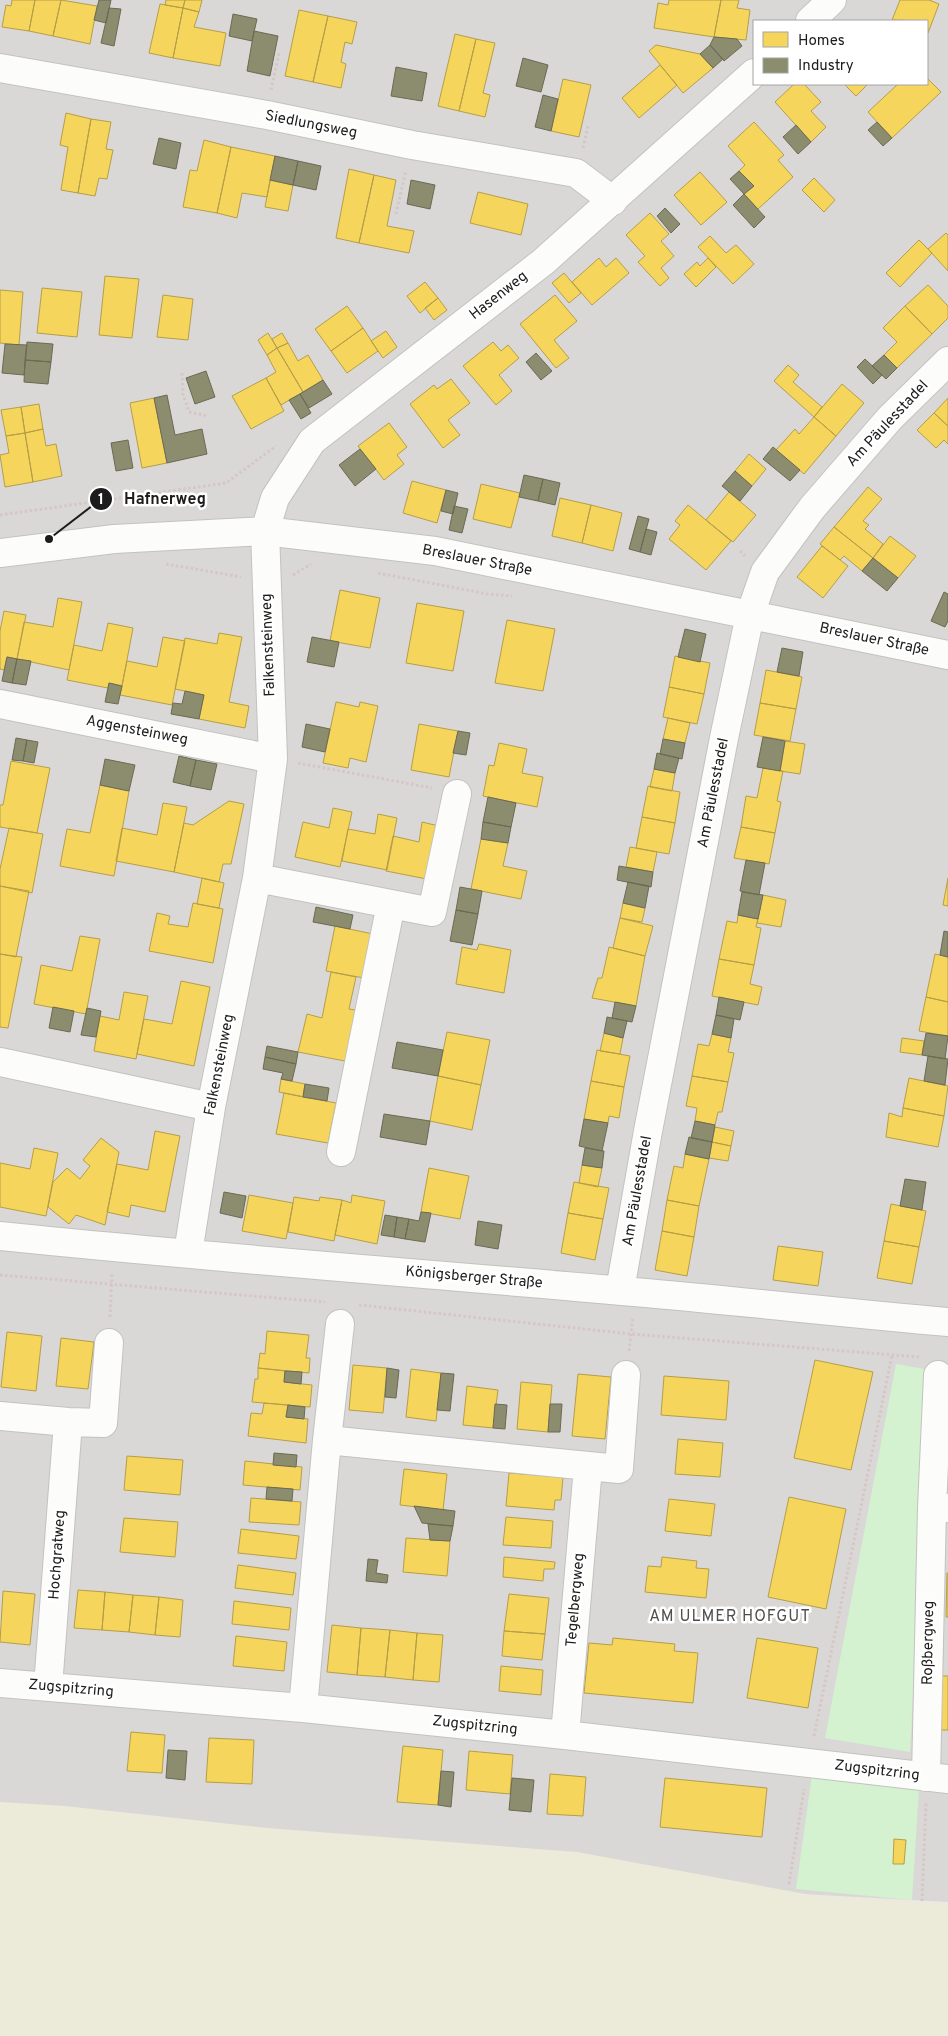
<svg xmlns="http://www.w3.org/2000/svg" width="948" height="2036" viewBox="0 0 948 2036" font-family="Overpass,sans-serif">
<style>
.residential{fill:#dad8d6;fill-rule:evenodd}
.farmland{fill:#ecead8}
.park{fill:#d4f1d0}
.homes{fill:#f6d55c;stroke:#b59e49}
.industry{fill:#8c8c6e;stroke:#6a6a55}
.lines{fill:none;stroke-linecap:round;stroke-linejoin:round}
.minor-casing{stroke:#c3c2c1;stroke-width:30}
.path{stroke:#d6c6c5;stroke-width:3;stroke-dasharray:2.5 2.5;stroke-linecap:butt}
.minor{stroke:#fcfcfb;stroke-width:28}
.labels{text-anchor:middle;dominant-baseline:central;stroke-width:5;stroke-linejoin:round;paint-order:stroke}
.street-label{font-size:15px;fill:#1c1c1c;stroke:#fff}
.neighbourhood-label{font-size:16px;letter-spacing:1px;fill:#4f4f4f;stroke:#fff}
.leader{fill:none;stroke:#1c1c1c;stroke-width:2}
.callout-dot{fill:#1c1c1c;stroke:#fff;stroke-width:2}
.mark-label{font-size:15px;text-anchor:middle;font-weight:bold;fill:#fff}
.callout-label{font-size:16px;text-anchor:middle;font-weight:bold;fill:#1c1c1c;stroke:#fff;stroke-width:5;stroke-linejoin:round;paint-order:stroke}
</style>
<rect width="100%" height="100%" fill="#ebe8e5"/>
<path class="residential" d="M0 0H948V1902L0 1850ZM754 21H927V84H754Z"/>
<path class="farmland" d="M0 1802 65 1806 267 1828 577 1852 811 1895 948 1904V2036H0Z"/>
<path class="park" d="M896 1364 930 1370 910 1752 825 1738Z
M812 1775 919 1788 912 1900 796 1889Z"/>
<path class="homes" d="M12 0H35L29 31 2 27 6 5 11 6Z
M35 0H61L53 36 29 31Z
M61 0 97 6 90 44 53 36Z
M166 0H185L183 8 165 5Z
M185 0H202L199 12 183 8Z
M669 0H721L714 37 654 28 658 3 668 5Z
M721 0H739L737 8 750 10 746 40 714 37Z
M900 0H929L939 4 928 33 927 21 892 20Z
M160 4 183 8 173 58 149 53Z
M183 8 199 12 194 27 226 33 220 66 173 58Z
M299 10 328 16 313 82 285 76Z
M328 16 357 22 352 44 345 42 341 62 346 64 341 88 313 82Z
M455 34 476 39 459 111 438 106Z
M476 39 495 43 483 93 490 95 485 117 459 111Z
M656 45 700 54 713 68 683 93 649 51Z
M660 65 677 85 639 118 622 98Z
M927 78 941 92 892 138 868 112 898 84H927Z
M563 79 591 85 579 137 551 131Z
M794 84H804L821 102 811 111 826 127 811 142 775 102Z
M844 84H868L856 96Z
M66 113 91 119 78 193 61 190 68 147 60 145Z
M91 119 111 122 106 149 113 150 107 179 99 178 95 196 78 193Z
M754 122 784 155 778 160 793 177 758 209 744 194 754 186 739 171 745 165 728 146Z
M204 140 231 147 217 213 183 207 190 170 197 171Z
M231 147 275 156 267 197 242 193 237 218 217 213Z
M349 169 374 175 359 243 336 238Z
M700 172 727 202 701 225 674 195Z
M374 175 396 180 387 226 414 231 409 253 359 243Z
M814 178 835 200 824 212 802 190Z
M270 180 293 185 288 211 265 207Z
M478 192 528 204 521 235 470 223Z
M650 213 669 234 661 241 674 256 661 268 669 278 660 286 638 262 645 256 626 235Z
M946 233 948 235V271L928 249Z
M710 236 726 253 736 245 754 264 733 284 698 247Z
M919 240 932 253 900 287 886 273Z
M599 258 606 267 616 258 629 273 592 305 572 282Z
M708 258 716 267 696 287 684 274 697 262 700 266Z
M564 273 581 293 569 303 552 283Z
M105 276 139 279 132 338 99 335Z
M425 282 438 298 420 313 407 296Z
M928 285 948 306V318L932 334 905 306Z
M42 288 82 292 77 337 37 333Z
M0 290 23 292 19 345 0 343Z
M163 295 193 299 188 340 157 337Z
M555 295 577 321 554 340 569 358 556 368 520 324Z
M438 298 447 310 434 320 425 308Z
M347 306 363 328 331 351 315 329Z
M905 306 932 334 897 368 884 355 897 342 883 328Z
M363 328 378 351 347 373 331 351Z
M386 331 397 347 383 358 371 341Z
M268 333 277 348 267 355 258 340Z
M282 333 288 343 277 348 272 339Z
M493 342 501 351 508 345 519 358 499 375 512 391 496 405 463 366Z
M288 343 298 361 308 355 323 380 303 392 277 348Z
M277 348 303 392 281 405 266 378 276 372 267 355Z
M788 365 799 375 793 382 822 407 814 417 774 381Z
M266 378 284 411 251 429 232 396Z
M451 379 470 403 448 420 460 435 443 448 410 404 434 385 437 389Z
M842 384 864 403 836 436 814 417Z
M154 398 167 463 142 468 130 403Z
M948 398V426L934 413Z
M39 404 43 429 25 433 21 407Z
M21 407 25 433 6 436 1 410Z
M934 413 948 426V444L944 440 936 448 917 430Z
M814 417 836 436 804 474 776 450 795 429 799 434Z
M389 423 407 447 397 455 404 464 384 480 358 446Z
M43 429 46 446 56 444 62 476 33 482 25 433Z
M25 433 33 482 5 487 0 455 9 453 6 436Z
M749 454 766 469 752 486 735 471Z
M412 481 446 490 437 523 403 513Z
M481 484 520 493 511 528 473 519Z
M868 487 882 499 863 521 869 525 865 529 883 544 873 558 834 527Z
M729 492 756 515 733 542 706 520Z
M560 498 591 505 582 543 552 536Z
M591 505 622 513 613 551 582 543Z
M688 505 731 541 706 570 669 539 680 525 675 521Z
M834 527 873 558 862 571 844 556 840 560 820 544Z
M890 536 916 556 898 578 873 558Z
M822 546 848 566 823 598 797 577Z
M340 590 380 598 370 648 330 641Z
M58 598 82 602 69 670 17 659 24 622 53 627Z
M417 603 464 611 453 671 406 663Z
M4 611 26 615 17 659 7 657 4 670 0 669V631Z
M507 620 555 629 543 691 495 683Z
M108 623 133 628 122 686 109 683 108 688 67 680 74 645 102 651Z
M219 633 242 637 229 702 249 706 245 728 199 719 204 695 175 689 185 638 217 644Z
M163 637 185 641 172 705 120 695 127 661 157 667Z
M675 656 710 663 704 694 669 687Z
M766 670 802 677 796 709 760 703Z
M669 687 704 694 697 724 663 717Z
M336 702 359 707 360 702 378 706 366 762 350 758 348 768 323 763Z
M760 703 796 709 790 741 754 735Z
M668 718 690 723 685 743 663 739Z
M419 724 458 731 449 777 411 770Z
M785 741 805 744 800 774 780 771Z
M499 743 527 749 522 773 543 777 537 807 483 796 489 765 494 766Z
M11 761 50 768 37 833 0 827V805H3Z
M763 768 783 771 777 801 781 802 775 833 741 827 746 796 757 798Z
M654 769 675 773 672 791 650 787Z
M100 785 129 791 114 876 60 866 67 829 90 833Z
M648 786 680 792 675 823 642 817Z
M229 801 244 804 231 864H223L219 882 174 872 184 823 193 825Z
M163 803 187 807 174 872 116 861 122 828 157 835Z
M333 808 352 812 340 867 295 857 303 822 329 828Z
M378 814 397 818 387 870 342 861 348 829 375 834Z
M642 817 675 823 669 854 636 848Z
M422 822 443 827 432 880 386 871 393 836 419 842Z
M741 827 775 833 769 864 734 858Z
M9 828 43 834 32 893 0 886V869Z
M481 839 508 843 503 866 527 871 521 899 471 889Z
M630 847 657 852 653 872 626 867Z
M202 878 224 883 219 908 197 904Z
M948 878V906L943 905Z
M0 886 29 891 16 957 0 954Z
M763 895 786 900 781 927 757 923Z
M193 903 223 909 213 963 149 951 157 913 170 916 168 924 188 927Z
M623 903 645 908 642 922 620 918Z
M738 915 758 919 756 927 761 928 754 965 719 959 727 921 737 923Z
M620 918 653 926 645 956 613 948Z
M335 926 373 934 364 978 326 971Z
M80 936 100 939 86 1014 34 1004 41 965 72 971Z
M479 944 511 950 504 993 456 984 462 947 477 950Z
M609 947 645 956 636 1006 592 998 598 978H602Z
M0 954 22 957 8 1028 0 1027Z
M935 954 948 957V1002L926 997Z
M719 959 754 965 750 984 762 987 758 1005 712 996Z
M331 972 356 977 349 1009 362 1011 351 1035 345 1061 298 1052 307 1014 322 1018Z
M181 981 210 987 194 1066 137 1054 144 1019 172 1024Z
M124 992 148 996 136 1059 94 1051 100 1016 119 1020Z
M926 997 948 1002V1036L919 1031Z
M447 1032 490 1040 481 1085 438 1076Z
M604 1033 623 1038 620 1054 600 1051Z
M712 1034 731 1038 728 1052 734 1053 728 1082 692 1076 698 1044 709 1046Z
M902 1038 924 1041 922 1055 900 1052Z
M597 1050 630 1056 624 1087 591 1081Z
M438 1076 481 1085 472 1130 430 1121Z
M692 1076 728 1082 722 1112H718L715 1125 695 1121 697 1108 686 1106Z
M909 1078 948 1086 944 1116 903 1108Z
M281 1079 305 1084 303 1097 279 1092Z
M591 1081 624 1087 619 1118 609 1116 608 1123 584 1119Z
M284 1093 336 1103 328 1143 276 1134Z
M903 1108 944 1116 938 1147 886 1137 889 1113 902 1117Z
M715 1127 734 1131 731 1146 712 1142Z
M155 1131 180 1136 165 1212 131 1205 129 1217 107 1212 117 1164 148 1170Z
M101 1138 119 1152 105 1225 76 1215 69 1224 48 1207 53 1182 67 1168 80 1179 90 1166 83 1160Z
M712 1142 731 1146 728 1161 709 1158Z
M34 1148 58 1153 46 1216 0 1207V1163L30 1169Z
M685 1154 709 1159 699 1206 667 1200 674 1166 683 1168Z
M582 1165 602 1168 598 1187 579 1183Z
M429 1168 469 1176 460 1219 421 1212Z
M574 1182 609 1188 603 1219 568 1213Z
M249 1195 293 1203 286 1239 242 1231Z
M352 1195 385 1201 377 1244 335 1235 342 1200 351 1203Z
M294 1197 319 1201 320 1197 342 1200 334 1241 288 1232Z
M667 1200 699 1206 694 1237 662 1231Z
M891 1204 926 1211 919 1247 884 1241Z
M568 1213 603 1219 595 1260 561 1253Z
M662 1231 694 1237 687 1276 655 1270Z
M884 1241 919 1247 912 1284 877 1278Z
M778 1246 823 1252 818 1286 773 1280Z
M267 1331 309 1335 306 1358H310L309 1373 258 1368 260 1353 265 1354Z
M7 1332 42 1336 36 1391 1 1387Z
M61 1338 94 1342 88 1389 56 1386Z
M815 1360 873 1372 851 1470 794 1458Z
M353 1365 387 1368 383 1413 349 1410Z
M258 1368 285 1371 284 1382 312 1385 310 1407 252 1402 255 1379H258Z
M411 1369 441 1373 436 1421 406 1417Z
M578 1374 611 1377 605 1439 572 1436Z
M664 1376 729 1381 726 1420 661 1415Z
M521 1382 552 1385 548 1432 517 1429Z
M467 1386 498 1390 493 1428 463 1425Z
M264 1403 288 1405 286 1417 308 1419 306 1443 248 1436 251 1413 262 1414Z
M678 1439 723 1443 720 1477 675 1474Z
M127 1456 183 1460 180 1495 124 1490Z
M245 1461 302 1467 300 1490 243 1485Z
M404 1469 447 1474 443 1510 400 1505Z
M509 1473 563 1477 561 1500H555L554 1510 506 1506Z
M789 1497 846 1509 826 1609 768 1597Z
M251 1498 301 1502 299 1525 249 1522Z
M669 1499 715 1504 711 1536 665 1531Z
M506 1517 553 1521 551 1548 503 1545Z
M124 1518 178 1522 175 1557 120 1552Z
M241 1529 299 1536 296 1559 238 1553Z
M406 1538 450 1541 447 1576 403 1572Z
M504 1557 555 1562 554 1569H544L543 1581 503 1577Z
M662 1557 697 1561 696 1568 709 1569 706 1598 645 1592 648 1566 661 1567Z
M238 1565 296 1573 293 1595 235 1588Z
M947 1573H948V1617H946Z
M78 1590 105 1592 102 1630 74 1628Z
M3 1591 35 1594 30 1645 0 1642Z
M105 1592 133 1595 129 1632 102 1630Z
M509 1594 549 1598 545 1634 504 1631Z
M133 1595 159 1597 155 1635 129 1632Z
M159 1597 183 1600 180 1637 155 1635Z
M234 1601 291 1608 289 1630 232 1624Z
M332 1625 361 1628 357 1675 327 1672Z
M361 1628 390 1630 385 1677 357 1675Z
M390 1630 417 1633 413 1680 385 1677Z
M504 1631 545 1634 542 1660 502 1656Z
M417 1633 443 1635 439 1682 413 1680Z
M236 1636 287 1642 284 1671 233 1666Z
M613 1638 675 1644 674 1651 698 1653 693 1703 584 1693 589 1643 612 1645Z
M757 1638 818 1648 808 1708 747 1698Z
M501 1666 543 1670 541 1695 499 1691Z
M941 1676H948V1730H938Z
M131 1732 165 1735 162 1773 127 1771Z
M209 1738 254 1740 252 1784 206 1782Z
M403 1746 443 1750 438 1805 397 1802Z
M469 1751 513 1755 510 1794 466 1790Z
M550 1774 586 1777 583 1816 547 1814Z
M665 1778 767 1788 762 1837 660 1827Z
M894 1839 906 1840 904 1864H893Z"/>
<path class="industry" d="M99 0H111L106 23 94 20Z
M109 8 121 9 114 46 101 43Z
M233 14 257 19 252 41 229 36Z
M254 31 278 36 270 76 247 71Z
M714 37 737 39 742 46 724 61 710 45Z
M710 45 723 59 713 68 700 54Z
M523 58 548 65 541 92 516 86Z
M396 67 427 73 422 101 391 96Z
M543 95 558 99 551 131 535 127Z
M877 122 892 138 883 146 868 130Z
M796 125 811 142 798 154 783 137Z
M159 138 181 143 176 169 153 164Z
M275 156 298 161 293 185 270 180Z
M298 161 321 166 316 190 293 185Z
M739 171 754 186 744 194 730 179Z
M411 180 435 185 430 209 407 204Z
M744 194 765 217 754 228 733 205Z
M665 208 680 224 671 233 657 216Z
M27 342 53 344 51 362 25 360Z
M5 344 27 345 24 375 2 373Z
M536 353 552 371 541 380 526 362Z
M884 355 897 368 886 379 872 366Z
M865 359 882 375 873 384 857 367Z
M25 360 51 362 48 384 24 382Z
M206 371 215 397 195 404 186 378Z
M323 380 332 394 309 408 300 394Z
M300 394 311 413 301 419 289 400Z
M167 395 175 435 202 429 207 454 167 463 154 398Z
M128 440 133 468 116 471 111 443Z
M773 447 800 470 790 481 763 459Z
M360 449 376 469 355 486 339 465Z
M735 471 752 486 740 501 722 486Z
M524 475 543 479 538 501 519 497Z
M543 479 560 483 555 505 538 501Z
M446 490 458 493 453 514 441 511Z
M454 506 468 509 462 533 449 530Z
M638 516 649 519 640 552 629 549Z
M646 529 657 532 651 555 640 552Z
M873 558 898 578 887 591 862 571Z
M944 592 948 594V621L945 627 931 621Z
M685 629 706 634 700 662 678 657Z
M312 637 339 642 334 667 307 662Z
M782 648 803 652 799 676 777 672Z
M7 657 17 659 12 683 2 681Z
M17 659 31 661 26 685 12 683Z
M109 683 122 686 118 704 105 702Z
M185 691 204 695 199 719 171 714 173 703 182 704Z
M306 724 330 729 325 752 302 747Z
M458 731 470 733 466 755 453 753Z
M763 737 785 741 780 771 757 767Z
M16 738 27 740 23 761 12 760Z
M663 739 685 743 682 759 660 754Z
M27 740 38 742 34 763 23 761Z
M657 753 679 758 675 773 654 769Z
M179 756 196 760 190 786 173 782Z
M105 759 135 765 129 791 100 785Z
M196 760 217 764 211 790 190 786Z
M488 797 516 803 511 827 483 822Z
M483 822 511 827 508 843 481 839Z
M746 860 765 863 759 895 740 891Z
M619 866 653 872 651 887 617 880Z
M628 882 649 886 645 908 623 903Z
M460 887 482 891 478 914 456 910Z
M742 892 763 895 758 919 738 915Z
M316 907 353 915 350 929 313 922Z
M456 910 478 914 472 945 450 941Z
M944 931 948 932V957L940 955Z
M719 997 744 1002 740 1020 716 1015Z
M615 1002 636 1006 632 1022 612 1018Z
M53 1007 74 1011 70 1032 49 1028Z
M87 1008 101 1011 96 1037 81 1035Z
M716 1015 734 1019 731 1038 712 1034Z
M607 1017 627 1021 623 1038 604 1033Z
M926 1033 948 1036 945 1059 922 1055Z
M397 1042 443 1050 438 1076 392 1068Z
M267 1046 298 1052 296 1064 265 1057Z
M928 1056 948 1059 945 1085 924 1081Z
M265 1057 296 1064 292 1081 281 1079 283 1073 263 1069Z
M305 1084 329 1088 327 1101 303 1097Z
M384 1114 430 1121 426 1145 380 1137Z
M584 1119 608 1123 602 1151 579 1146Z
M695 1121 715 1125 712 1142 691 1138Z
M689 1137 712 1142 709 1159 685 1154Z
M585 1148 604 1151 602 1168 582 1165Z
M905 1179 926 1182 922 1210 900 1206Z
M224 1192 246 1196 242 1218 220 1213Z
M421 1212 431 1213 425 1242 405 1239 409 1219 419 1221Z
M385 1215 397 1217 394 1237 381 1235Z
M397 1217 409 1219 405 1239 394 1237Z
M478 1221 502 1225 498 1249 475 1245Z
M387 1368 399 1370 396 1398 385 1397Z
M285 1371 302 1372 301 1384 284 1382Z
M441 1373 454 1374 450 1411 437 1410Z
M495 1404 507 1405 505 1429 493 1428Z
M550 1404H562L560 1432H548Z
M288 1405 305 1407 304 1419 286 1417Z
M274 1453 297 1455 296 1467 273 1465Z
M267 1487 293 1489 292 1501 266 1499Z
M414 1506 455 1511 453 1526 422 1523Z
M428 1524 453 1526 450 1541 430 1540Z
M368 1559 378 1560 376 1573 388 1575 387 1583 366 1581Z
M168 1750 187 1751 185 1780 166 1778Z
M441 1771 454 1772 451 1807 438 1805Z
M512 1778 534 1780 531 1812 509 1810Z"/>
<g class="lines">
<g class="minor-casing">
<path id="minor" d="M810 21 832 0
M0 68 267 115 412 145 576 173 613 201
M0 553 114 539 265 531 435 551 948 655
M0 704 273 759
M257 878 432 912 457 794
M0 1062 211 1107
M341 1152 391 904
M0 1236C211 1258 422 1273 634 1292 739 1301 843 1313 948 1322
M188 1253 211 1107 257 878 273 759 265 531 275 498 312 441 543 262 754 73
M620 1290 648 1131 724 738 750 615 765 572 812 508 890 418 948 361
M0 1416 68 1422 103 1423 109 1343
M327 1440 619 1469 626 1375
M932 1508 938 1375
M0 1683 303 1708 565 1735 948 1779
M48 1687 68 1422
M303 1708 327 1440 340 1324
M565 1735 588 1467
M926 1777 932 1508H948"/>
</g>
<path class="path" d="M271 90 279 53
M583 148 588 126
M396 214 406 170
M182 373 183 394 189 412 208 416
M0 515 226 483 276 446
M740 551 745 556
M166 564 241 577
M378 573 488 594 512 596
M293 575 311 564
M298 763 432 788
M0 1275 325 1302
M359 1305 631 1334 920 1357
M110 1317 112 1274
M629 1351 633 1317
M814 1736 892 1355
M789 1884 804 1789
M922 1901 926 1803"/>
<use href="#minor" class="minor"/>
</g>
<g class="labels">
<g class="street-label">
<text transform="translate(311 125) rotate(11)">Siedlungsweg</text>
<text transform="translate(499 296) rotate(-38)">Hasenweg</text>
<text transform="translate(888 424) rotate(-47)">Am Päulesstadel</text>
<text transform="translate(477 561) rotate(11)">Breslauer Straße</text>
<text transform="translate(874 640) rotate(12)">Breslauer Straße</text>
<text transform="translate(269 645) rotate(-92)">Falkensteinweg</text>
<text transform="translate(137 731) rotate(11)">Aggensteinweg</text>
<text transform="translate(714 793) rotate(-79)">Am Päulesstadel</text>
<text transform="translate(220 1065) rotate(-79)">Falkensteinweg</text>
<text transform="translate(638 1191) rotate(-80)">Am Päulesstadel</text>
<text transform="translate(474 1278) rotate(5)">Königsberger Straße</text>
<text transform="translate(58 1555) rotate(-86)">Hochgratweg</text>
<text transform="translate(576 1600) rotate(-85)">Tegelbergweg</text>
<text transform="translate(929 1643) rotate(-89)">Roßbergweg</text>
<text transform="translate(71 1689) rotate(5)">Zugspitzring</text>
<text transform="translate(475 1726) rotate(6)">Zugspitzring</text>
<text transform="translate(877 1771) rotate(7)">Zugspitzring</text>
</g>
<g class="neighbourhood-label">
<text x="730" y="1617">AM ULMER HOFGUT</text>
</g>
</g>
<path class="leader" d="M49 539L101 499"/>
<g class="callout-dot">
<circle cx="49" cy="539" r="5"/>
<circle cx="101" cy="499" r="12"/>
</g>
<g class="mark-label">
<text x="101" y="504">1</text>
</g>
<g class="callout-label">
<text x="165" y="504">Hafnerweg</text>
</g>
<rect x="753" y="20" width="175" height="65" fill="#ffffff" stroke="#a4a4a4"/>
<rect x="763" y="32" width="25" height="15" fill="#f6d55c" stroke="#a4a4a4"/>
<text x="798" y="45" font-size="15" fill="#1c1c1c">Homes</text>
<rect x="763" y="58" width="25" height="15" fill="#8c8c6e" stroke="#a4a4a4"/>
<text x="798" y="70" font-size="15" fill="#1c1c1c">Industry</text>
</svg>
